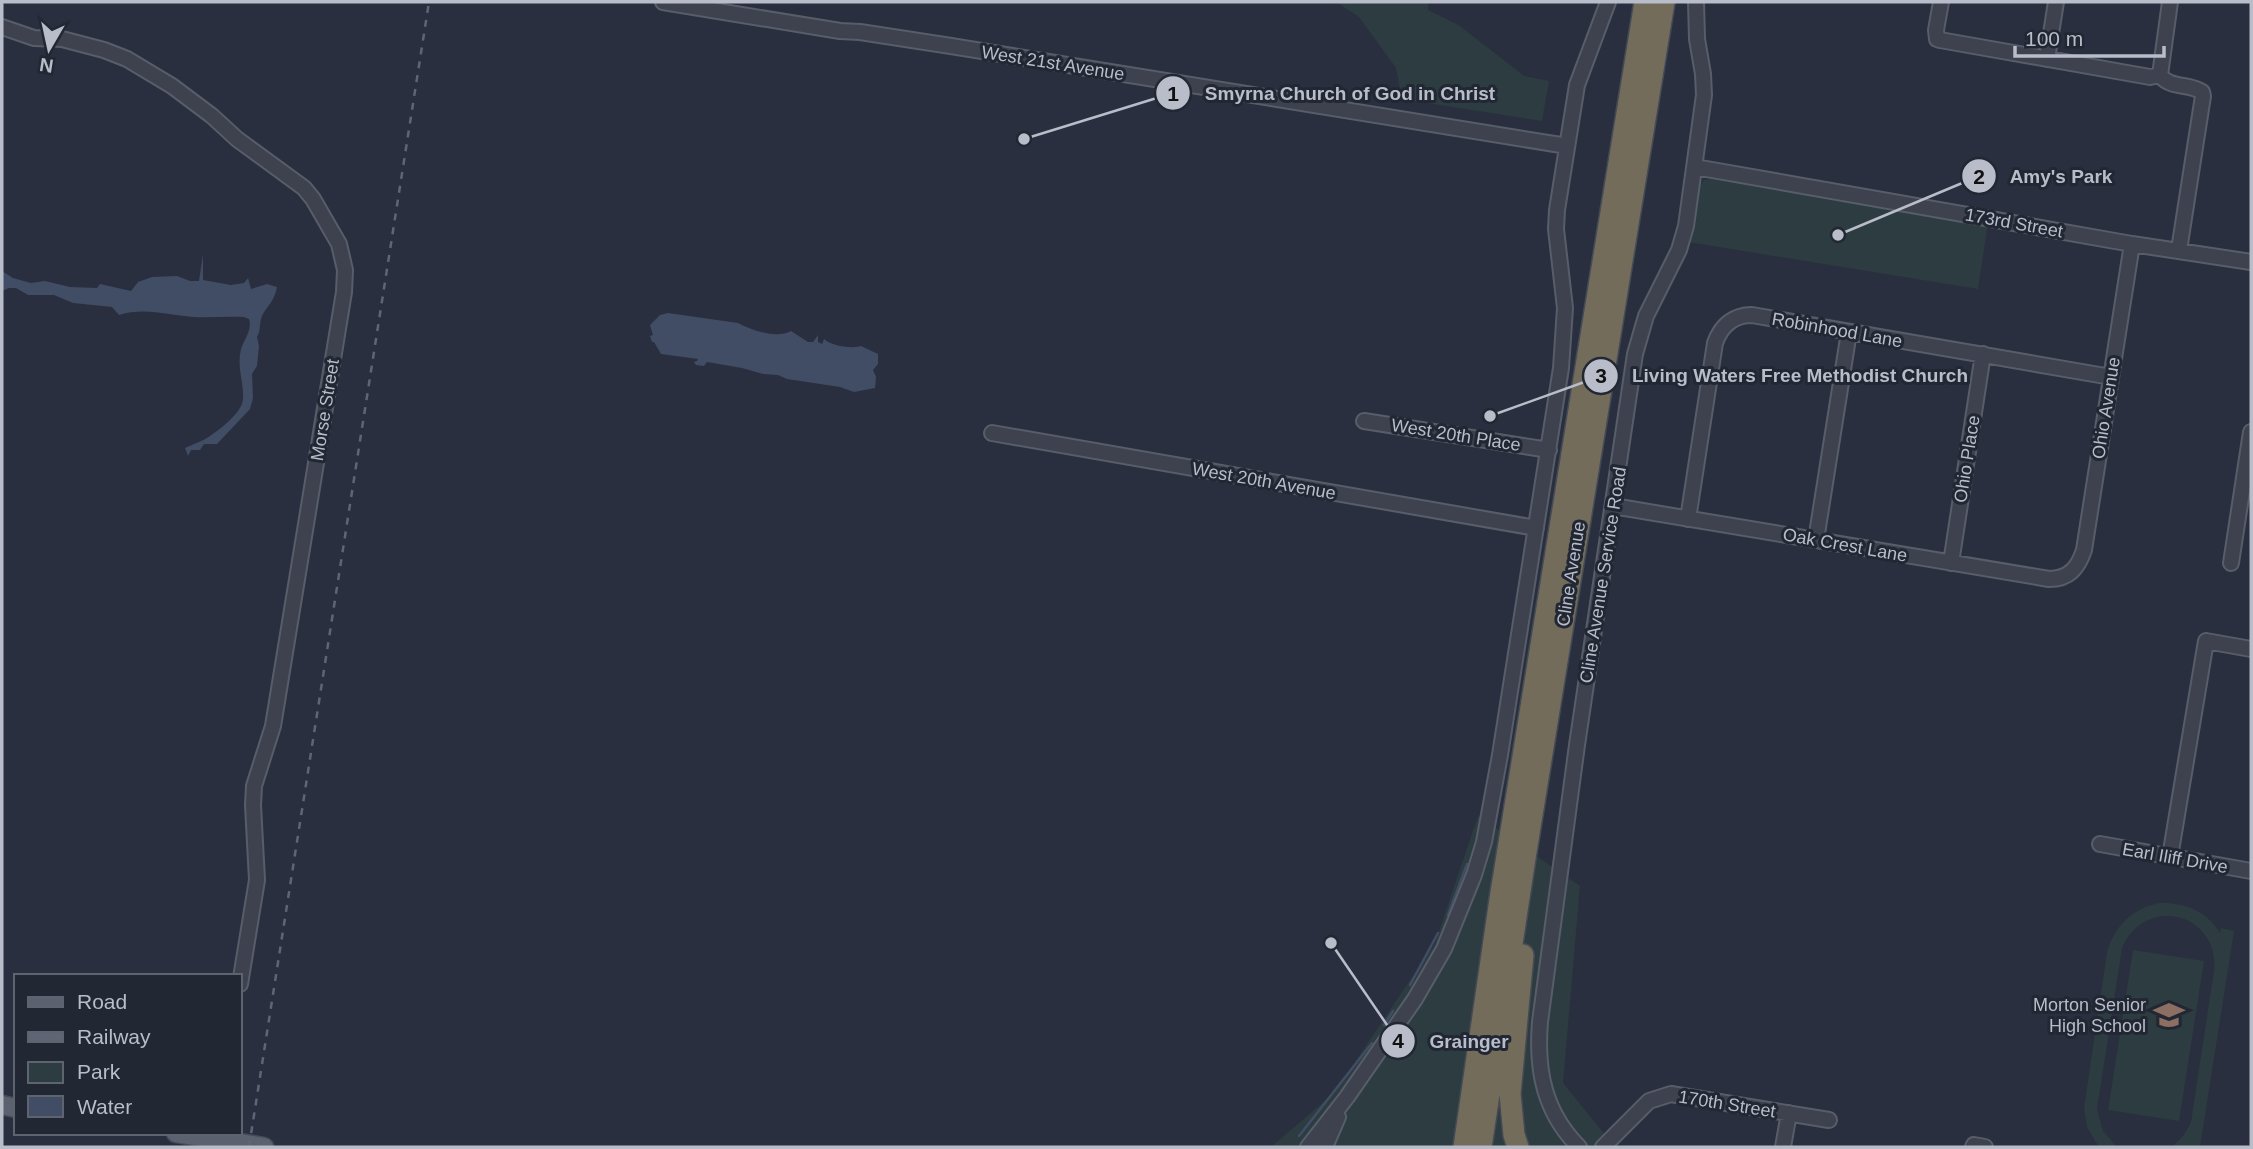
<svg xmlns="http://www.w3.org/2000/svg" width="2253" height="1149" viewBox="0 0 2253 1149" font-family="Arial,sans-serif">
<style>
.green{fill:#2c3c40}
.water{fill:#414c65}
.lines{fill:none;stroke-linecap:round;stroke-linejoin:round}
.stream{stroke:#414c65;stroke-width:2.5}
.minor-casing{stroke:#575d69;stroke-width:18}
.major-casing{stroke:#464b57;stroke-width:21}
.highway-casing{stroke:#444a56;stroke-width:24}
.minor{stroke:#3d424e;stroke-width:14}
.major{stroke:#5b616e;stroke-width:18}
.highway{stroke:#736c5b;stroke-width:21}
.rail{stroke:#5f6574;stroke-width:2.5;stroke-dasharray:7 7;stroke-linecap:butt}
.labels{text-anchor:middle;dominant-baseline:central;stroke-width:6;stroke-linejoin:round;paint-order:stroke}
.street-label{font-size:18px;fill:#b9bdc9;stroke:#212733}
.poi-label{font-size:18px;fill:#b9bdc9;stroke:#212733;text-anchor:end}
.leader{fill:none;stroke:#b9bdc9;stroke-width:2.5}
.callout-dot{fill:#b9bdc9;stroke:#212733;stroke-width:2.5}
.mark-label{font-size:21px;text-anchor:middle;font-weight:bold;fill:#111}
.callout-label{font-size:19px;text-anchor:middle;font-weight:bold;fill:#b9bdc9;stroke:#212733;stroke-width:6;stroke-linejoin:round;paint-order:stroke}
</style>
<rect width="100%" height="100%" fill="#292f3e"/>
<path class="green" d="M1336 2H1429L1428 10 1460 26 1524 76 1549 81 1542 121 1402 99 1396 68 1359 17Z
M1719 177 1988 223 1978 289 1688 242 1698 188 1704 180Z
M1478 816 1580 886 1563 1083 1615 1147H1271L1334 1093 1435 943Z
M2159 903C2184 902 2207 911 2220 933L2221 928 2234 931 2200 1147H2172L2184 1135 2191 1122 2214 971C2220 913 2145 894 2122 948L2097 1109 2103 1131 2117 1147H2099L2087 1127 2084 1108 2107 953C2114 926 2132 909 2159 903Z
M2133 950 2204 961 2179 1121 2108 1110Z"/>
<path class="water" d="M203 254V280L231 285 244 283 248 278 251 289 267 284 277 287C274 304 264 308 261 319 259 327 261 330 257 337L259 346 257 366 252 374 253 398 250 409 217 444H204L200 450H191L188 456 185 448C193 444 203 441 210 436 220 429 242 413 243 399 244 385 238 370 240 355 241 342 253 332 249 319L244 317C227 316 210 318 193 317 168 315 144 307 119 315L112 307 73 303 54 295H28L16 288H9L2 291V271L13 278 31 283 45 281 70 287 97 288 100 284 131 291 138 282 152 277 177 276 190 281H199Z
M668 313 738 323C753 331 777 339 791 331L808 342H813L818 335V342L822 344 824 339C831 346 852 349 861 346L878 354V364L873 370 876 377 875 388 854 392 840 387 787 379 778 375 763 374 742 368 707 362 704 366 696 365 694 362 697 361 698 359 661 354 654 342H652L650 336 653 335 650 325 660 315Z"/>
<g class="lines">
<path class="stream" d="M1448 915 1467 864
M1410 985 1438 933
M1384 1025 1393 1011
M1299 1136 1372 1043"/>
<g class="minor-casing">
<path id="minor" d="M663 2 840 31 860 32 951 46 1567 146
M1941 2 1936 30 1937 39 1940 40 2150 77 2160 75
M2170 2 2160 75C2170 89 2189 83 2202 92L2203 96 2179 250
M2 27 34 38 62 39 104 50 127 59 172 86 212 116 237 139 304 188 313 199 339 244 345 270 344 292 273 726 254 786 253 805 257 880 240 984
M2047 59 2056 2
M1695 167 2132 244 2251 262
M1364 421 1549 450
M992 433 1536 528
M1613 506 2049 579C2069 579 2078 568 2084 550L2132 244
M1688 519 1715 343C1721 326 1733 315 1752 315L2111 377
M1816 540 1849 332
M1951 563 1983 354
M2231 563 2251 432
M2100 844 2251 871
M2170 857 2206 641 2251 649
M1308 1147 1347 1097 1415 999 1444 949 1474 875 1484 842 1500 755 1561 368 1565 308 1556 229 1557 210 1577 85 1608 2
M1325 1147 1338 1117
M1579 1147C1544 1112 1536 1070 1540 1022L1577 745 1635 354 1646 316 1679 250 1686 226 1704 95 1703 74 1697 39 1696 2
M1603 1147 1649 1101 1671 1094 1829 1120
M1783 1147 1789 1113
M1973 1147 1974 1145 1985 1147"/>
</g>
<g class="major-casing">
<path id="major" d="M2 1105 16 1108
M176 1133 264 1147"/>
</g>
<g class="highway-casing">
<path id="highway" d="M1464 1147 1500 899 1645 2
M1481 1147 1526 852 1664 2
M1518 1147 1514 1135 1510 1094 1523 955"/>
</g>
<use href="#minor" class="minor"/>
<use href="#major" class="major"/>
<use href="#highway" class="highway"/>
<path class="rail" d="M249 1147 429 2"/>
</g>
<defs>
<g id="school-bare" transform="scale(2.415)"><path d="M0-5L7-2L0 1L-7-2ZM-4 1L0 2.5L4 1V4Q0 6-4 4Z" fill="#8d6e63" stroke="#212733" stroke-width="2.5" paint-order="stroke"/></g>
</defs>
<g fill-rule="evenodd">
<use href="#school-bare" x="2169" y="1015"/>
</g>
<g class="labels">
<g class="street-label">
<text transform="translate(1053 63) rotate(9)">West 21st Avenue</text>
<text transform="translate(2014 223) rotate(10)">173rd Street</text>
<text transform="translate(1837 330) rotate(10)">Robinhood Lane</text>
<text transform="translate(2106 408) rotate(-81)">Ohio Avenue</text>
<text transform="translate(325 410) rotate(-81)">Morse Street</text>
<text transform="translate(1456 435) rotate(9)">West 20th Place</text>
<text transform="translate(1967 459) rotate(-81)">Ohio Place</text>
<text transform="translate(1264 481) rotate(10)">West 20th Avenue</text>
<text transform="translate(1845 545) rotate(10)">Oak Crest Lane</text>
<text transform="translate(1571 574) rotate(-81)">Cline Avenue</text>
<text transform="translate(1603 575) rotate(-81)">Cline Avenue Service Road</text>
<text transform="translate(2175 858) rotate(10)">Earl Iliff Drive</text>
<text transform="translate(1727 1104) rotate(9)">170th Street</text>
</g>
<g class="poi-label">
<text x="2146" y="1005">Morton Senior<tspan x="2146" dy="21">High School</tspan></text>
</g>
</g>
<path class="leader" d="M1024 139L1173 93M1838 235L1979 176M1490 416L1601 376M1331 943L1398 1041"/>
<g class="callout-dot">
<circle cx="1024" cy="139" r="7"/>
<circle cx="1838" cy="235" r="7"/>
<circle cx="1490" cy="416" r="7"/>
<circle cx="1331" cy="943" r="7"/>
<circle cx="1173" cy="93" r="18"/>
<circle cx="1979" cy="176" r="18"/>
<circle cx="1601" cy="376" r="18"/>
<circle cx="1398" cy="1041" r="18"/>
</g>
<g class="mark-label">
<text x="1173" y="101">1</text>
<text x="1979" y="184">2</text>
<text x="1601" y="383">3</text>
<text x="1398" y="1048">4</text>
</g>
<g class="callout-label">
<text x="1350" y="100">Smyrna Church of God in Christ</text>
<text x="2061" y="183">Amy's Park</text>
<text x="1800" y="382">Living Waters Free Methodist Church</text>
<text x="1469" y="1048">Grainger</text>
</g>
<rect width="2253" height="1149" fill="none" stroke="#b9bdc9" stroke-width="7"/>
<rect x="14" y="974" width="228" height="161" fill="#212733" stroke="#5e636f" stroke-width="2"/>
<rect x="28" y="997" width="35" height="10" fill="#5b616e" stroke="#5e636f" stroke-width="2"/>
<text x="77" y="1009" font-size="21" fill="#b9bdc9">Road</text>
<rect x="28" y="1032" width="35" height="10" fill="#5f6574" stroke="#5e636f" stroke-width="2"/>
<text x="77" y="1044" font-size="21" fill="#b9bdc9">Railway</text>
<rect x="28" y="1062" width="35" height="21" fill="#2c3c40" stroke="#5e636f" stroke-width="2"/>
<text x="77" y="1079" font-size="21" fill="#b9bdc9">Park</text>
<rect x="28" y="1096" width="35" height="21" fill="#414c65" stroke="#5e636f" stroke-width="2"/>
<text x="77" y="1114" font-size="21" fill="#b9bdc9">Water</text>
<g transform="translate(49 49) rotate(189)" stroke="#212733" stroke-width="5" paint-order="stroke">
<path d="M0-5L12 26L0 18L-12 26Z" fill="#b9bdc9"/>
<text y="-10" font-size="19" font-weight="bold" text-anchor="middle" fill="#b9bdc9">N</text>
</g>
<path d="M2015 46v10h149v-10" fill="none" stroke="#b9bdc9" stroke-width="3.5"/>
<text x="2025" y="46" font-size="21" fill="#b9bdc9" stroke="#212733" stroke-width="5" paint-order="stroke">100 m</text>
</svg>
